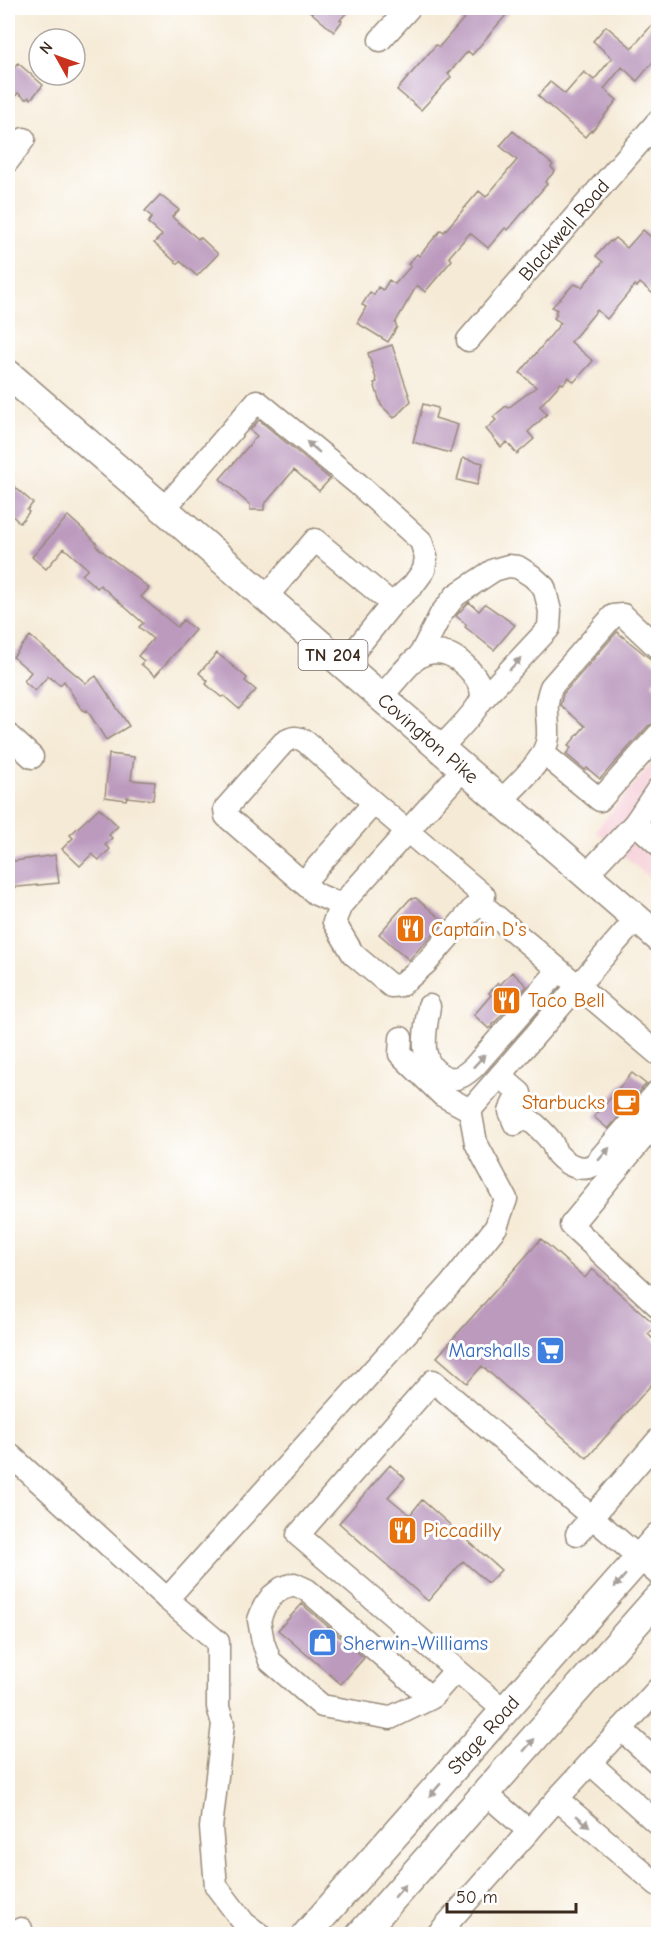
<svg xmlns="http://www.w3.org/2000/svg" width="666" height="1942" font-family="'Comic Neue',sans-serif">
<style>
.built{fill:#f6cfd8}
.building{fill:#bb9abe}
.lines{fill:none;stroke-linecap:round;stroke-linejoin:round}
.minor-casing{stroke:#988a7a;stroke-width:25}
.major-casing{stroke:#988a7a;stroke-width:31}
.minor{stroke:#fff;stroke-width:22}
.major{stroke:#fff;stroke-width:28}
.oneway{fill:#a79f9a}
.labels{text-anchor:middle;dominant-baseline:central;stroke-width:6;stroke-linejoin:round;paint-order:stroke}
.shield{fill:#fff;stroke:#766a62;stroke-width:1.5}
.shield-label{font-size:18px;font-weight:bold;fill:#3b2a1e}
.street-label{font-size:20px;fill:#3b2a1e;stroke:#fff}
.food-label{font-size:20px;fill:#c56008;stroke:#fff;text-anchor:start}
.shop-label{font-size:20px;fill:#366cbe;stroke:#fff;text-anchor:end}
</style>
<rect width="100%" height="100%" fill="#fff"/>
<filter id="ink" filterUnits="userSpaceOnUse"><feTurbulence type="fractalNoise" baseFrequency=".0167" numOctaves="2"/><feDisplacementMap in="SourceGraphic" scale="12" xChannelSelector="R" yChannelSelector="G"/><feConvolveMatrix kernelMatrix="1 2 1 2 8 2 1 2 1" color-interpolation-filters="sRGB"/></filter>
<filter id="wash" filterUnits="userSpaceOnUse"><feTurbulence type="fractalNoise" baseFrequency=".008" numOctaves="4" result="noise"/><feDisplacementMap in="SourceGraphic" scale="24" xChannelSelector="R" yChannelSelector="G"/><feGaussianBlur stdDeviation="1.35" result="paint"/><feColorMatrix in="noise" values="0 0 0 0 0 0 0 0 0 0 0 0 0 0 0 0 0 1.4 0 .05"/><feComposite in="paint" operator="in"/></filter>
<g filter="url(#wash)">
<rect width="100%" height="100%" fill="#f5ead5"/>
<!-- built -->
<path class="built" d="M 658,756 L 658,885 L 595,831 Z"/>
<g id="blocks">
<!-- building -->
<path class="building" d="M 306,8 L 351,8 L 340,20 L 342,21 L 334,32 Z
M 454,8 L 512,8 L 472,55 L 468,51 L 448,74 L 451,77 L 421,110 L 397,90 L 436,45 L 439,47 L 465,17 Z
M 658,18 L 658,56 L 637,81 L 622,67 L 604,89 L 617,100 L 592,131 L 591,130 L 585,137 L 538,96 L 550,82 L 565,94 L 584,72 L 594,80 L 612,58 L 593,41 L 606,26 L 632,48 Z
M 18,63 L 43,85 L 31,99 L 29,97 L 26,99 L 18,93 L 8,105 L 8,75 Z
M 513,131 L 553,165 L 551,167 L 555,171 L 545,182 L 547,184 L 508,230 L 505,228 L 488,248 L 470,233 L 449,257 L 452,260 L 425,292 L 417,285 L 395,323 L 397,327 L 388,342 L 357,323 L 366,307 L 362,305 L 370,292 L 374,295 L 378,287 L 383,290 L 389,280 L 395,284 L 411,266 L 408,264 L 417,254 L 419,256 L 441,230 L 444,232 L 479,191 L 486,197 L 517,160 L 500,146 Z
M 160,195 L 179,210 L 172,217 L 198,239 L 200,237 L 218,254 L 197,276 L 180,261 L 178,264 L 154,243 L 162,235 L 148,223 L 152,217 L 145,211 Z
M 643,230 L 658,243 L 658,258 L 653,265 L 658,270 L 658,286 L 652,293 L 640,283 L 637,287 L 635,285 L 607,319 L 597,310 L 571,342 L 593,361 L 574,382 L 569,377 L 563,384 L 561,383 L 540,406 L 547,414 L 528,432 L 534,439 L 517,454 L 507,442 L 501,447 L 486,429 L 496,420 L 493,417 L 506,406 L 508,408 L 536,387 L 520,373 L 561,323 L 554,318 L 557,314 L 555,312 L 557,310 L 552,307 L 574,284 L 582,287 L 603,262 L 596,256 L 610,241 L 611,242 L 615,238 L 627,248 Z
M 392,345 L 411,401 L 394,418 L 381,405 L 374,383 L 377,382 L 368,353 Z
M 423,404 L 438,408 L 435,418 L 458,425 L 450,453 L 413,442 Z
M 259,420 L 330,479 L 319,491 L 294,470 L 264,505 L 264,510 L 250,510 L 250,505 L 220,479 L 257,436 L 250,430 Z
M 463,458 L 483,463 L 477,485 L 457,480 Z
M 8,481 L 33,503 L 27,510 L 29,512 L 20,523 L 8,512 Z
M 68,516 L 88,534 L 97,544 L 96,546 L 149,588 L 141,597 L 177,627 L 183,620 L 195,630 L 155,676 L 141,664 L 144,661 L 138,656 L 153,639 L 139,627 L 143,623 L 100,585 L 97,588 L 82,575 L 88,569 L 64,548 L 46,569 L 32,557 Z
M 469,602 L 479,611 L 485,604 L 515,625 L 494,650 L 465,627 L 467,625 L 456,616 Z
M 617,632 L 658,665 L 658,675 L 652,683 L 658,689 L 658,722 L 648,726 L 600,779 L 587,768 L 585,770 L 566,754 L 571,748 L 568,746 L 585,726 L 560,705 L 561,703 L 563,694 Z
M 30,636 L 86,683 L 96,676 L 129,726 L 106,740 L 87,710 L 85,711 L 80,707 L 64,681 L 60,685 L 48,676 L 35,691 L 24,681 L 31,672 L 13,657 Z
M 217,653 L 247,678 L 245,681 L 256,690 L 239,709 L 224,696 L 221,697 L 206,684 L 208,681 L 199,673 Z
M 109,754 L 134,757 L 131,780 L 155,782 L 153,800 L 127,797 L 126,800 L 105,797 Z
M 99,808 L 118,826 L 109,835 L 112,838 L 105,845 L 110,849 L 99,860 L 92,854 L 80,866 L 62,849 L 73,838 L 70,835 Z
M 55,855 L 59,883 L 8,888 L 8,862 Z
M 416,898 L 440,918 L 441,925 L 409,960 L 379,934 L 410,899 Z
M 512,972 L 527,986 L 489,1029 L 474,1015 L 491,995 L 489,993 L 498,983 L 500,985 Z
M 632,1073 L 646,1084 L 608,1129 L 594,1117 Z
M 541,1239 L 585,1278 L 592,1269 L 657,1326 L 648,1334 L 658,1344 L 658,1377 L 587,1458 L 482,1366 L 467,1383 L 437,1357 Z
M 390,1465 L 405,1478 L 388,1497 L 410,1515 L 422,1500 L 501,1570 L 488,1583 L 463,1561 L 428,1601 L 339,1523 Z
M 302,1604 L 364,1658 L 341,1684 L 278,1630 Z"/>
</g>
</g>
<g filter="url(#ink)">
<use href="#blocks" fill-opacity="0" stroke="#988a7a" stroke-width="1.5"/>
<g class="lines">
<defs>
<g id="minor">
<path d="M 380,40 L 409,8"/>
<path d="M 8,161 L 24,139"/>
<path id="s1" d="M 468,340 L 658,121"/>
<path d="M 164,509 L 257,401 L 358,484 L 421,541 L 426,557 L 424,570 L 413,585 L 392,604"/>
<path d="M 266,597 L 315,540 L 392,604 L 344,664"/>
<path d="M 419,657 L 441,614 L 456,595 L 494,570 L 508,566 L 518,567 L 532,576 L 544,587 L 550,611 L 549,628 L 481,701"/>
<path d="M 381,697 C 391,687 409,662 420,656 C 427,652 439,651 447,654 C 462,658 489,686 480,702 C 473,716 452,735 441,748"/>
<path d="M 8,735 L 32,757"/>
<path d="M 544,754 L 600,800 L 658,735"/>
<path d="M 501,801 C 517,784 546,760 548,737 C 549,716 543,709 551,687 L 613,616 L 623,615 L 658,648"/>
<path d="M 635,823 L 658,789"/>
<path d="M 587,874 L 635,823 L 658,844"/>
<path d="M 303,883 L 374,803 L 306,742 C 297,736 292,737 283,743 L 225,809 L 226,816 L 316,894 L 341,905 L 464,768"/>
<path d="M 479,902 L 658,1054"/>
<path d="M 341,905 L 334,922 L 353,954 L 391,986 L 401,985 L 426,963 L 484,896 L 374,803"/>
<path d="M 429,1006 C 426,1029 415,1066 446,1077 C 458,1081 465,1075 474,1067 L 558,971"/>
<path d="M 401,1038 L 400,1054 L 442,1095 L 470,1110"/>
<path d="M 500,1076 L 520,1093 C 511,1105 508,1110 515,1124"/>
<path d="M 510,1112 C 526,1113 540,1128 551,1141 C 554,1145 554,1150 557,1154 C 567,1165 580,1172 594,1165 L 658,1091"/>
<path d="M 658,1120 L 571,1225 L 658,1306"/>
<path d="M 8,1453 L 167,1599 L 218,1642 L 218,1707 L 223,1724 L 211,1828 L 216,1886 L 244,1923 L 259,1934"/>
<path d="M 577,1534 L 592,1517 L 658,1574"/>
<path d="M 167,1599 L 450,1285 L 496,1227 L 506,1199 L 476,1143 L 470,1110 L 637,918"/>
<path d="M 658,1689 L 557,1799 L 658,1885"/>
<path d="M 431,1698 L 307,1590 L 294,1584 L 282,1588 L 272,1596 L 264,1607 L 259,1620 L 263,1642 L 270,1661 L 322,1706 L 390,1718 L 431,1698 L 455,1671"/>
<path d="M 505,1711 L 298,1535 L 433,1381 L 592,1517 L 658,1440"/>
<path d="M 621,1729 L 658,1763"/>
<path d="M 590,1763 L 658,1824"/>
<path d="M 529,1831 L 557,1799"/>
<path d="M 21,1929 L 22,1934"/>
<path d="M 438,1934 L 529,1831 L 485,1793"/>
</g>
<g id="major">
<path id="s2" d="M 8,374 L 658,937"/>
<path id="s3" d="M 307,1934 L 658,1537"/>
<path d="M 361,1934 L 658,1598"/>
</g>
</defs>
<!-- minor casing -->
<use href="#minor" class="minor-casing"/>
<!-- major casing -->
<use href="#major" class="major-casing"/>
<!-- minor -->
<use href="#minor" class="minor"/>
<!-- major -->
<use href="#major" class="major"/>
</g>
<!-- one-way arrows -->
<defs><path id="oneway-solid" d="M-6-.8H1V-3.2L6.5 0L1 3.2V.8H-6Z" transform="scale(1.5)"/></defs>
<g class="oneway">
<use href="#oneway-solid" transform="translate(313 447) rotate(-140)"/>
<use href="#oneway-solid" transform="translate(515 664) rotate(-47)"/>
<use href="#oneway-solid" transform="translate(479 1061) rotate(-47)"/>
<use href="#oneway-solid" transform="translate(604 1154) rotate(-49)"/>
<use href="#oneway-solid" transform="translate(620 1581) rotate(131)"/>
<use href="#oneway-solid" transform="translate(529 1745) rotate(-49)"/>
<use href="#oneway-solid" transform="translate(435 1790) rotate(131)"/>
<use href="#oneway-solid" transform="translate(583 1821) rotate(40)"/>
<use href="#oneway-solid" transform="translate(400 1891) rotate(-49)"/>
</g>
</g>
<!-- icons -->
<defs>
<symbol id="restaurant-square" viewBox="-11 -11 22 22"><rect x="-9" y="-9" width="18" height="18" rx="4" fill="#e8710a" stroke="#fff"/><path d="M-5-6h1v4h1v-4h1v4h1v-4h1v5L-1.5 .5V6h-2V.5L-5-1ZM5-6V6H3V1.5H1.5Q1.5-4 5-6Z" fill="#fff"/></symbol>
<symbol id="cafe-square" viewBox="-11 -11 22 22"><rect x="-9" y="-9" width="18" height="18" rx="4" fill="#e8710a" stroke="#fff"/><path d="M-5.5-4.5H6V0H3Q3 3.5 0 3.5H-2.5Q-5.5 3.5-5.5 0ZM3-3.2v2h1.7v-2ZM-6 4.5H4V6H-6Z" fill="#fff"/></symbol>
<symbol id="supermarket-square" viewBox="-11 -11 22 22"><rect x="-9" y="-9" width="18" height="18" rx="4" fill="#3f7fe0" stroke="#fff"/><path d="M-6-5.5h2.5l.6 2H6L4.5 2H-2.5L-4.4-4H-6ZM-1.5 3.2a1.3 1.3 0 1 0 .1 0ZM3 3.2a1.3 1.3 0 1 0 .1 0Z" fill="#fff"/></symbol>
<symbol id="shop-square" viewBox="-11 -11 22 22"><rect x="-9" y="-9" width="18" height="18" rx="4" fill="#3f7fe0" stroke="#fff"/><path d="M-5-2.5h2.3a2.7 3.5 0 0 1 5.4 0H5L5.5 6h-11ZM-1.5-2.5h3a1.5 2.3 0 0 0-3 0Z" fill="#fff"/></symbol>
</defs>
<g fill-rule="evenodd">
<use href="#restaurant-square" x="394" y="912" width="33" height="33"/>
<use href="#restaurant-square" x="490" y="984" width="33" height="33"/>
<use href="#cafe-square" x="610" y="1086" width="33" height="33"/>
<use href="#supermarket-square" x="534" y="1334" width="33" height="33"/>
<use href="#restaurant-square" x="386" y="1514" width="33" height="33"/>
<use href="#shop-square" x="306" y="1626" width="33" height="33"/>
</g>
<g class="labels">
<!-- shield labels -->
<rect class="shield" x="298.5" y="640" width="69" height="30" rx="4.5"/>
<g class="shield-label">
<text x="333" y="655">TN 204</text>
</g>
<!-- street labels -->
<g class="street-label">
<text stroke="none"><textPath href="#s1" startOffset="146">Blackwell Road</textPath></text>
<text stroke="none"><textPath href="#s2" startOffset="556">Covington Pike</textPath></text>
<text stroke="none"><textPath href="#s3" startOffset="266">Stage Road</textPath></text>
</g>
<!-- food labels -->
<g class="food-label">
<text x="431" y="929">Captain D's</text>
<text x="528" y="1000">Taco Bell</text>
<text x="605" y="1102" text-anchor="end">Starbucks</text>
<text x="423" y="1530">Piccadilly</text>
</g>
<!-- shop labels -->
<g class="shop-label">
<text x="530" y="1350">Marshalls</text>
<text x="343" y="1643" text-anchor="start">Sherwin-Williams</text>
</g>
</g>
<!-- margin -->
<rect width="666" height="1942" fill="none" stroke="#fff" stroke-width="30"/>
<!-- north arrow -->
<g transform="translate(57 57) rotate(310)"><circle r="28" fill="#ffffff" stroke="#b1aaa5" stroke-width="1.5"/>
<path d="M0-4.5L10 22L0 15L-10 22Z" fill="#c8321e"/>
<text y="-9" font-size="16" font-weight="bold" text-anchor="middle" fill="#3b2a1e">N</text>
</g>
<!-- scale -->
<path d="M447 1903v9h129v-9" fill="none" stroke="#3b2a1e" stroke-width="3"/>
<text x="456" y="1903" font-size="18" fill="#3b2a1e" stroke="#ffffff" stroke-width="4.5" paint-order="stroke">50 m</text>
</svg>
